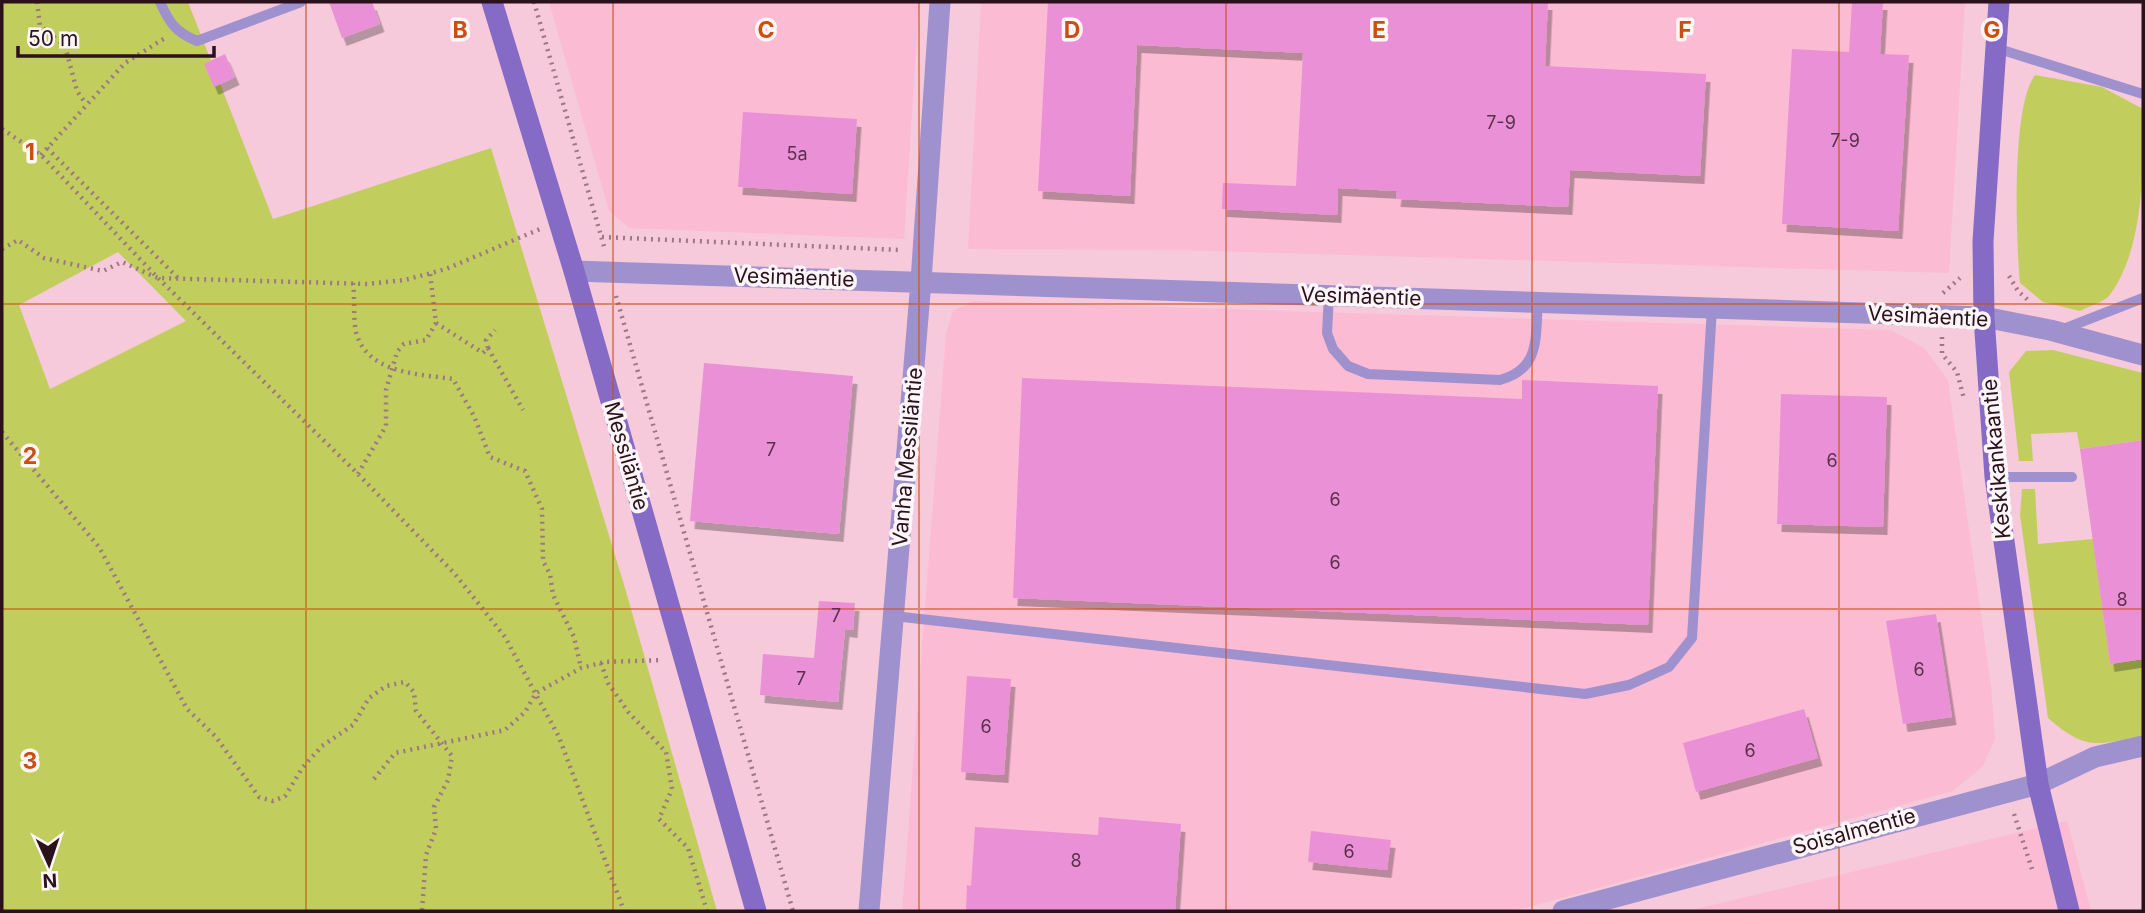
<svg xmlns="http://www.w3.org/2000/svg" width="2145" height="913" font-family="Inter,sans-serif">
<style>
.built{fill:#fbbbd3}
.green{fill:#c1ce5d;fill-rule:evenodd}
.building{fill:#ea90d7;filter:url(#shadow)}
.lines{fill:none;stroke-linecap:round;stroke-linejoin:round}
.path{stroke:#9c7885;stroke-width:4.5;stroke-dasharray:2 5;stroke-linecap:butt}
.lane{stroke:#9f91ce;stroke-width:10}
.street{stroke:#9f91ce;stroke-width:21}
.secondary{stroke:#856bc6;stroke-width:21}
.grid{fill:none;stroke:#cc4e0e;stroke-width:2;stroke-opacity:0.55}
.labels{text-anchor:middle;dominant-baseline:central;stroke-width:7;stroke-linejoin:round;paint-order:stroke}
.number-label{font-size:18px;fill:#5a314a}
.street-label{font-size:21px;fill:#2a111b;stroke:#fef6f9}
.grid-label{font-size:23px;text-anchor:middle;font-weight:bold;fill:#cc4e0e;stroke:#fef6f9;stroke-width:7;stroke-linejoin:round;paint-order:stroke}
</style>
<defs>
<filter id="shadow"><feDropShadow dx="4.5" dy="8" stdDeviation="0" flood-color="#0004"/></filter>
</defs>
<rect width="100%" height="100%" fill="#f6cada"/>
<!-- built -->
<path class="built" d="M 549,2 L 919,2 L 904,239 L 629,228 L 609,211 Z
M 981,2 L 1965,2 L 1949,273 L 1180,250 L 968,249 Z
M 973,301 L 1891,330 L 1924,348 L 1948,380 L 1991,686 L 1995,739 L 1983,766 L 1953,791 L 1514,911 L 902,911 L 946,333 L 953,311 Z
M 2067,821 L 2091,911 L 1687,911 Z"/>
<!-- green -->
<path class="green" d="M 2,2 L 188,2 L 273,219 L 491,148 L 625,588 L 717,911 L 2,911 ZM 118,252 L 186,321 L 50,389 L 19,305 Z
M 2035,75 L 2102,87 L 2143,109 C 2143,170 2145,248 2109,296 C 2102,303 2089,306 2080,311 L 2043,302 L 2020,283 C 2016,242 2011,106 2035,75 Z
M 2053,350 L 2143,373 L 2143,440 L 2080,449 L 2077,432 L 2031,434 L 2033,461 L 2019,461 L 2009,372 L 2026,351 Z
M 2022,489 L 2035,489 L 2038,544 L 2093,539 L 2110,664 L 2143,659 L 2143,736 C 2096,745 2086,751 2048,718 L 2020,515 Z"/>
<!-- building -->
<path class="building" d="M 329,2 L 372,2 L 380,24 L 342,38 Z
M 1048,2 L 1548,2 L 1545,66 L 1706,74 L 1700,176 L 1570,170 L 1568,207 L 1396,199 L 1397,191 L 1338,188 L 1337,215 L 1222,209 L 1223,183 L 1296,186 L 1303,53 L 1137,45 L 1130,196 L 1038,191 Z
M 1852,2 L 1883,2 L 1880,54 L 1909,55 L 1898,231 L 1782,224 L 1792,49 L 1849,52 Z
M 225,54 L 235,77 L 214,87 L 204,64 Z
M 743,112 L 857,119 L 852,194 L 738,187 Z
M 704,363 L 853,376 L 839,534 L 690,521 Z
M 1022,378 L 1522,399 L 1522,380 L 1658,386 L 1648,625 L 1013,598 Z
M 1781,394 L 1887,397 L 1883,527 L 1777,524 Z
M 2143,440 L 2143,659 L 2110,664 L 2080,449 Z
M 819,601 L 855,603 L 853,630 L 845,629 L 838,702 L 760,695 L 763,654 L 814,658 Z
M 1936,614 L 1952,717 L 1903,724 L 1886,621 Z
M 967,676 L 1011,679 L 1004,775 L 961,772 Z
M 1804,709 L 1818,758 L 1696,792 L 1683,743 Z
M 1099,817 L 1181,824 L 1175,911 L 966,911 L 967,885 L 971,886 L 975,827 L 1098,835 Z
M 1311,831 L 1391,840 L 1387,870 L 1308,862 Z"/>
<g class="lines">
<!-- path -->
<path class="path" d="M 37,2 L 40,26 L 65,46 L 77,91 L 86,104
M 534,2 L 605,250
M 2,129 L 41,155 L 158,278 L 358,474 L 455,574 L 505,637 L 559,737 L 624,911
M 47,148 L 178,278
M 41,155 L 125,63 L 165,38
M 602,237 L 900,250
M 2,249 L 18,240 L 44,258 L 103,271 L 122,262 L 158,278 L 368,284 L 405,280 L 446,269 L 540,229
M 2009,276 L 2018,291 L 2029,301
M 353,283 C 355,298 353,317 356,332 C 367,374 419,374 453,379 L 474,416 L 490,457 L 525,471 L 542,509 L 543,561 L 550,574 L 553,595 L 574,637 L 581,668
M 1943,293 L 1960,278
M 616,296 L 793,911
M 436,323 L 483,353 L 488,348 L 523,410
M 1942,337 L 1942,354 L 1957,372 L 1964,399
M 488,348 L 486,340 L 495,330
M 2,432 L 99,547 L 187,709 L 216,737 L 259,797 L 273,801 L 285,796 L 303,767 L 322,746 L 353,725 L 369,698 L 386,686 L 405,682 L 414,692 L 416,711 L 452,756 L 448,780 L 434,807 L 436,829 L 426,855 L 422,911
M 358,474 L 386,426 L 386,390 L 397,352 L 404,344 L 426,340 L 436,323 L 430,273
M 601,663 L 608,683 L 629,713 L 666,752 L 672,789 L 659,819 L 688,848 L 707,911
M 374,779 L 395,753 L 505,730 L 525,712 L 536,693 L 581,668 L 605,662 L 662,660
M 2014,814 L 2032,869"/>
<!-- lane -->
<path class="lane" d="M 160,2 C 169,22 175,32 197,41 L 301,2
M 1996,48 L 2143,94
M 1329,295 L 1327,333 L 1333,349 L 1348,366 L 1368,374 L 1500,380 C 1541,369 1535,337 1538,302
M 2061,330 L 2143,298
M 1995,477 L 2072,477
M 894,616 L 1585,694 L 1629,685 L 1669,667 L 1692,638 L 1712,308"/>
<!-- street -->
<path class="street" d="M 574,271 L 1984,317 L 2050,330 L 2143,355
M 869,911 L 921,281 L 940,2
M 1563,911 L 2038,784 L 2095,757 L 2143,746"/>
<!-- secondary -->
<path class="secondary" d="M 492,2 L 574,271 L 756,911
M 1999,2 L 1983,241 L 1984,317 L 1995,477 L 2038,784 L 2069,911"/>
</g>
<!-- grid -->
<path class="grid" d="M 306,2 L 306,911M 613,2 L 613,911M 919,2 L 919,911M 1226,2 L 1226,911M 1532,2 L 1532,911M 1839,2 L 1839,911M 2,304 L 2143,304M 2,609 L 2143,609"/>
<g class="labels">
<!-- number labels -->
<g class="number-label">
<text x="1501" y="122">7-9</text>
<text x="1845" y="140">7-9</text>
<text x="797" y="153">5a</text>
<text x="771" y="449">7</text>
<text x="1832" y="460">6</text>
<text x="1335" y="499">6</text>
<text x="1335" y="562">6</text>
<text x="2122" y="599">8</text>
<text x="836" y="615">7</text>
<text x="1919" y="669">6</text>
<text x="801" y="678">7</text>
<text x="986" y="726">6</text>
<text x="1750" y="750">6</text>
<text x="1349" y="851">6</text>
<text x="1076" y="860">8</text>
</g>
<!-- street labels -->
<g class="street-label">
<text transform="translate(794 277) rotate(2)">Vesimäentie</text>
<text transform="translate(1361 296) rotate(2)">Vesimäentie</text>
<text transform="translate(1928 316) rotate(3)">Vesimäentie</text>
<text transform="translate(627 456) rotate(74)">Messiläntie</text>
<text transform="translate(907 457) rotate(-85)">Vanha Messiläntie</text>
<text transform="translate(1996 459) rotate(-95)">Keskikankaantie</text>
<text transform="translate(1854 831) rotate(-15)">Soisalmentie</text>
</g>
</g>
<g class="grid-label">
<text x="460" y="38">B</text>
<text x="766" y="38">C</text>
<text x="1072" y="38">D</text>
<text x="1379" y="38">E</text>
<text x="1685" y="38">F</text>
<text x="1992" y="38">G</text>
<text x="30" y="160">1</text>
<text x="30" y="464">2</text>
<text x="30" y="769">3</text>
</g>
<!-- border -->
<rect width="2145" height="913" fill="none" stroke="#2a111b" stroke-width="7"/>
<!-- north arrow -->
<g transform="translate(49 864) rotate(177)" stroke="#fef6f9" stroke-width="5" paint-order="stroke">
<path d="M0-5L12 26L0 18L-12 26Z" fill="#2a111b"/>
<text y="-10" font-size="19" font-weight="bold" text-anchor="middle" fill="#2a111b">N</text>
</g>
<!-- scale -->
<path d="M18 46v10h196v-10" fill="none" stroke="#2a111b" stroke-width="3.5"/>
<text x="28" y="46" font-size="21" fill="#2a111b" stroke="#fef6f9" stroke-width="5" paint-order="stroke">50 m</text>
</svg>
